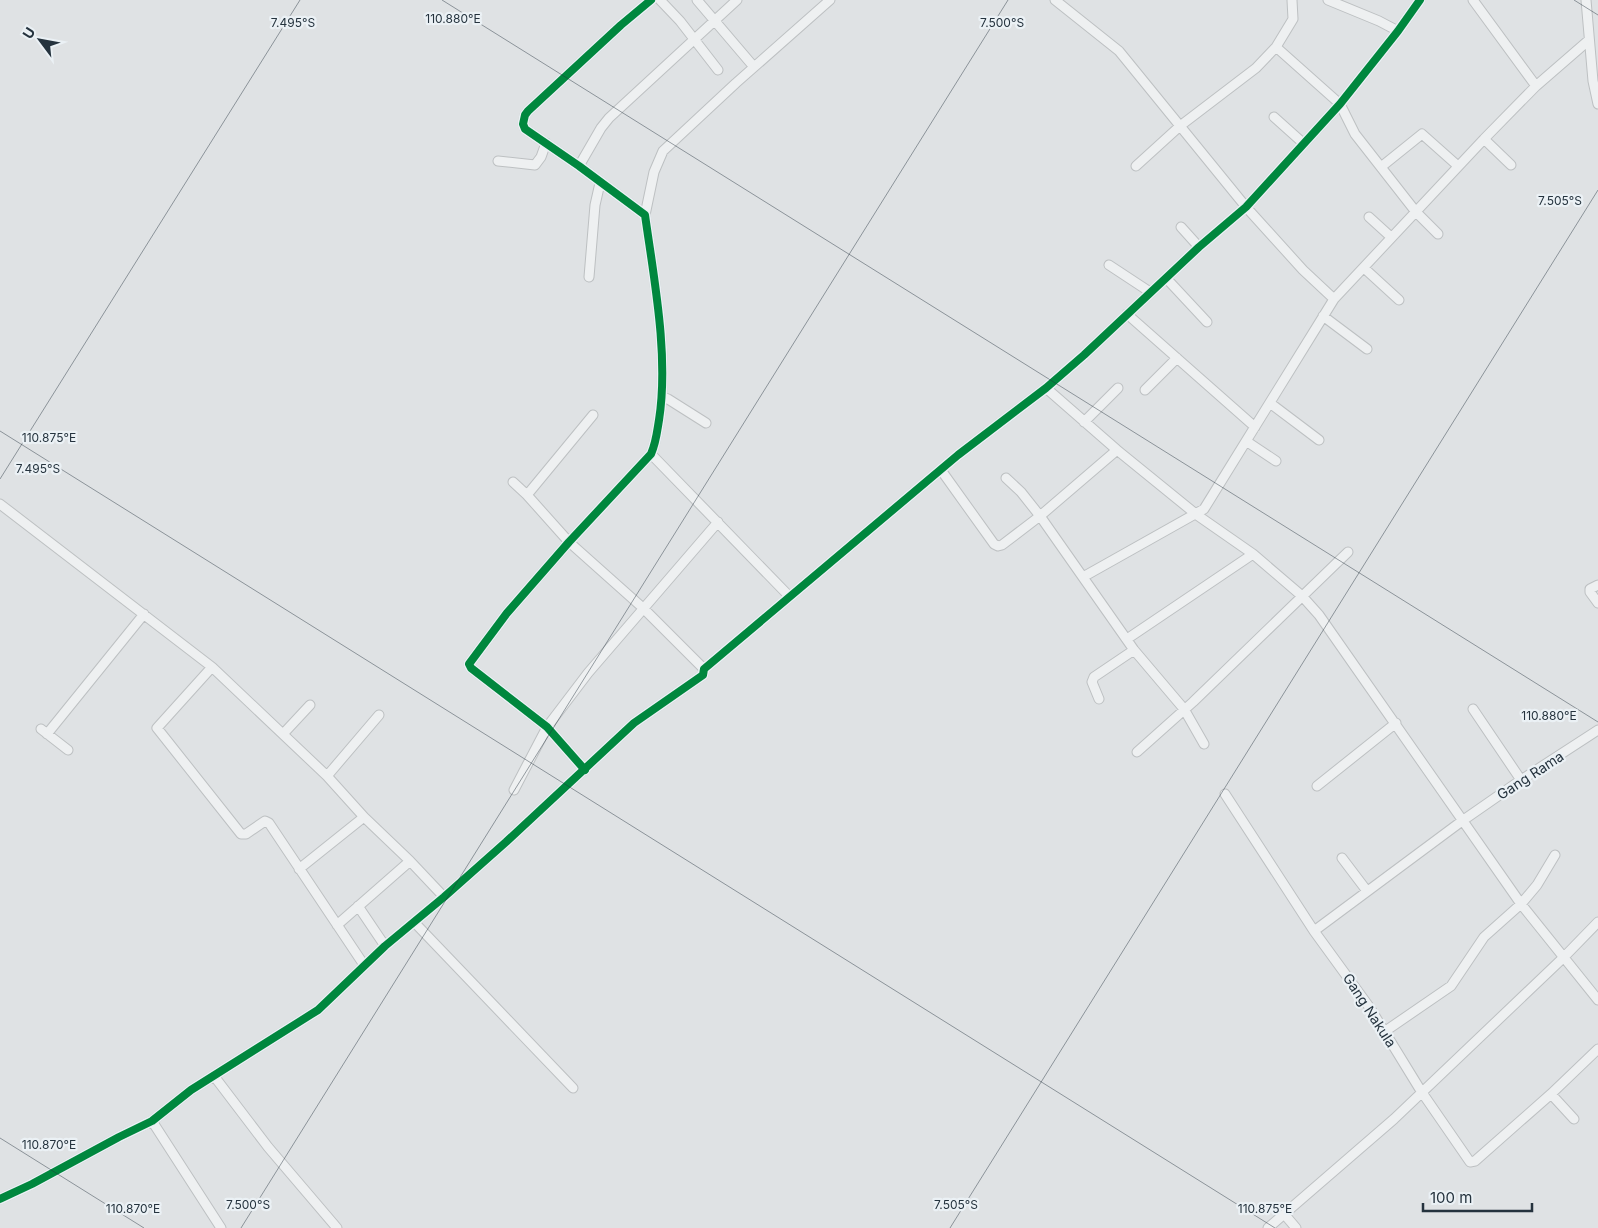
<svg xmlns="http://www.w3.org/2000/svg" width="1598" height="1228" font-family="Inter,sans-serif">
<style>
.lines{fill:none;stroke-linecap:round;stroke-linejoin:round}
.minor-casing{stroke:#bdc0c2;stroke-width:11}
.minor{stroke:#eef0f1;stroke-width:9}
.cycleway-casing{stroke:#ebf1f5;stroke-width:11}
.cycleway{stroke:#00873e;stroke-width:8}
.ticks{fill:none;stroke:#25333e;stroke-width:1;stroke-opacity:0.45}
.labels{text-anchor:middle;dominant-baseline:central;stroke-width:4.5;stroke-linejoin:round;paint-order:stroke}
.street-label{font-size:14px;fill:#25333e;stroke:#ebf1f5}
.ticks-label{font-size:12px;text-anchor:middle;fill:#25333e;stroke:#ebf1f5;stroke-width:4.5;stroke-linejoin:round;paint-order:stroke}
</style>
<rect width="100%" height="100%" fill="#dfe2e4"/>
<g class="lines">
<defs>
<path id="minor" d="M 660,0 L 680,21 L 718,70
M 697,0 L 754,67
M 1055,0 L 1119,51 L 1246,207 L 1303,270 L 1334,299
M 1328,0 L 1379,21 L 1398,31
M 1473,0 L 1536,86
M 1586,0 L 1593,81 L 1598,104
M 1276,47 L 1340,104 L 1355,134 L 1416,212 L 1438,234
M 1274,117 L 1303,143
M 1484,139 L 1511,165
M 498,161 L 535,165 L 541,157 L 546,143
M 579,166 L 601,128 L 609,118 L 737,0
M 1136,166 L 1180,126 L 1256,68 L 1276,47 L 1293,19 L 1292,0
M 1381,167 L 1422,134 L 1458,166
M 645,215 L 654,172 L 663,151 L 736,83 L 830,0
M 1369,217 L 1391,237
M 1181,227 L 1199,247
M 1109,265 L 1150,292
M 1364,268 L 1399,300
M 589,277 L 595,205 L 600,183
M 1166,278 L 1207,322
M 1127,314 L 1255,427
M 1323,316 L 1367,349
M 1046,388 L 1117,450 L 1197,515 L 1253,554 L 1302,596 L 1319,615 L 1521,904 L 1598,1000
M 1145,390 L 1177,358
M 663,397 L 668,399 L 706,423
M 1270,403 L 1319,440
M 1084,422 L 1118,388
M 1246,441 L 1276,461
M 1117,450 L 1040,516 L 1134,650 L 1184,709 L 1204,744
M 651,454 L 789,596
M 941,470 L 994,544 L 998,546 L 1002,545 L 1040,516 L 1021,492 L 1006,478
M 513,482 L 527,495 L 569,542 L 643,608 L 704,669
M 527,495 L 593,415
M 0,504 L 212,667 L 327,776 L 364,817 L 410,861 L 444,897
M 1083,577 L 1204,509 L 1334,299 L 1484,139 L 1536,86 L 1589,40
M 1598,585 L 1590,589 L 1590,592 L 1598,603
M 1127,639 L 1253,554
M 212,667 L 157,728 L 241,834 L 246,834 L 265,821 L 269,823 L 364,965
M 1099,699 L 1092,682 L 1094,677 L 1134,650
M 1473,709 L 1521,780
M 41,729 L 68,750
M 47,734 L 144,614
M 283,734 L 310,705
M 1137,752 L 1193,702 L 1348,552
M 585,770 L 547,727 L 471,668 L 469,664 L 507,613 L 569,542 L 651,454 C 656,443 657,432 659,420 C 669,356 654,279 645,215 L 579,166 L 525,129 L 523,124 L 525,115 L 528,111 L 621,25 L 651,0
M 327,776 L 379,715
M 1317,786 L 1396,723
M 514,790 L 547,727 L 588,673 L 718,522
M 1225,794 L 1314,931 L 1370,1008 L 1421,1091 L 1470,1162 L 1475,1161 L 1551,1094 L 1598,1049
M 1342,858 L 1367,891
M 299,869 L 364,817
M 358,906 L 385,946
M 414,922 L 573,1088
M 337,925 L 410,861
M 1314,931 L 1462,821 L 1521,780 L 1598,730
M 1384,1032 L 1451,986 L 1484,937 L 1521,904 L 1537,885 L 1555,855
M 214,1076 L 268,1147 L 337,1228
M 1551,1094 L 1574,1119
M 152,1121 L 221,1228
M 0,1199 L 32,1184 L 119,1137 L 152,1121 L 191,1090 L 318,1010 L 385,946 L 444,897 L 506,842 L 634,723 L 703,675 L 704,669 L 958,455 L 1046,388 L 1084,355 L 1199,247 L 1246,207 L 1340,104 L 1398,31 L 1420,0
M 1285,1215 L 1296,1228
M 1268,1228 L 1394,1119 L 1564,957 L 1598,922"/>
</defs>
<!-- minor casing -->
<use href="#minor" class="minor-casing"/>
<!-- minor -->
<use href="#minor" class="minor"/>
<defs>
<path id="cycleway" d="M 585,770 L 547,727 L 471,668 L 469,664 L 507,613 L 569,542 L 651,454 C 656,443 657,432 659,420 C 669,356 654,279 645,215 L 579,166 L 525,129 L 523,124 L 525,115 L 528,111 L 621,25 L 651,0
M 0,1199 L 32,1184 L 119,1137 L 152,1121 L 191,1090 L 318,1010 L 385,946 L 444,897 L 506,842 L 634,723 L 703,675 L 704,669 L 958,455 L 1046,388 L 1084,355 L 1199,247 L 1246,207 L 1340,104 L 1398,31 L 1420,0"/>
</defs>
<!-- cycleway casing -->
<use href="#cycleway" class="cycleway-casing"/>
<!-- cycleway -->
<use href="#cycleway" class="cycleway"/>
</g>
<!-- ticks -->
<path class="ticks" d="M 442,0 L 1598,722M 1574,0 L 1598,15M 0,431 L 1275,1228M 0,479 L 300,0M 0,1138 L 144,1228M 241,1228 L 1008,0M 950,1228 L 1598,190"/>
<g class="labels">
<!-- street labels -->
<g class="street-label">
<text transform="translate(1530 775) rotate(-33)">Gang Rama</text>
<text transform="translate(1370 1010) rotate(57)">Gang Nakula</text>
</g>
</g>
<g class="ticks-label">
<text x="453" y="23">110.880°E</text>
<text x="293" y="27">7.495°S</text>
<text x="1002" y="27">7.500°S</text>
<text x="1560" y="205">7.505°S</text>
<text x="49" y="442">110.875°E</text>
<text x="38" y="473">7.495°S</text>
<text x="1549" y="720">110.880°E</text>
<text x="49" y="1149">110.870°E</text>
<text x="248" y="1209">7.500°S</text>
<text x="956" y="1209">7.505°S</text>
<text x="133" y="1213">110.870°E</text>
<text x="1265" y="1213">110.875°E</text>
</g>
<!-- north arrow -->
<g transform="translate(40 40) rotate(302)" stroke="#ebf1f5" stroke-width="4" paint-order="stroke">
<path d="M0-4L9 19L0 12L-9 19Z" fill="#25333e"/>
<text y="-8" font-size="14" font-weight="bold" text-anchor="middle" fill="#25333e">U</text>
</g>
<!-- scale -->
<path d="M1423 1203v8h109v-8" fill="none" stroke="#25333e" stroke-width="2.5"/>
<text x="1430" y="1203" font-size="15" fill="#25333e" stroke="#ebf1f5" stroke-width="4" paint-order="stroke">100 m</text>
</svg>
